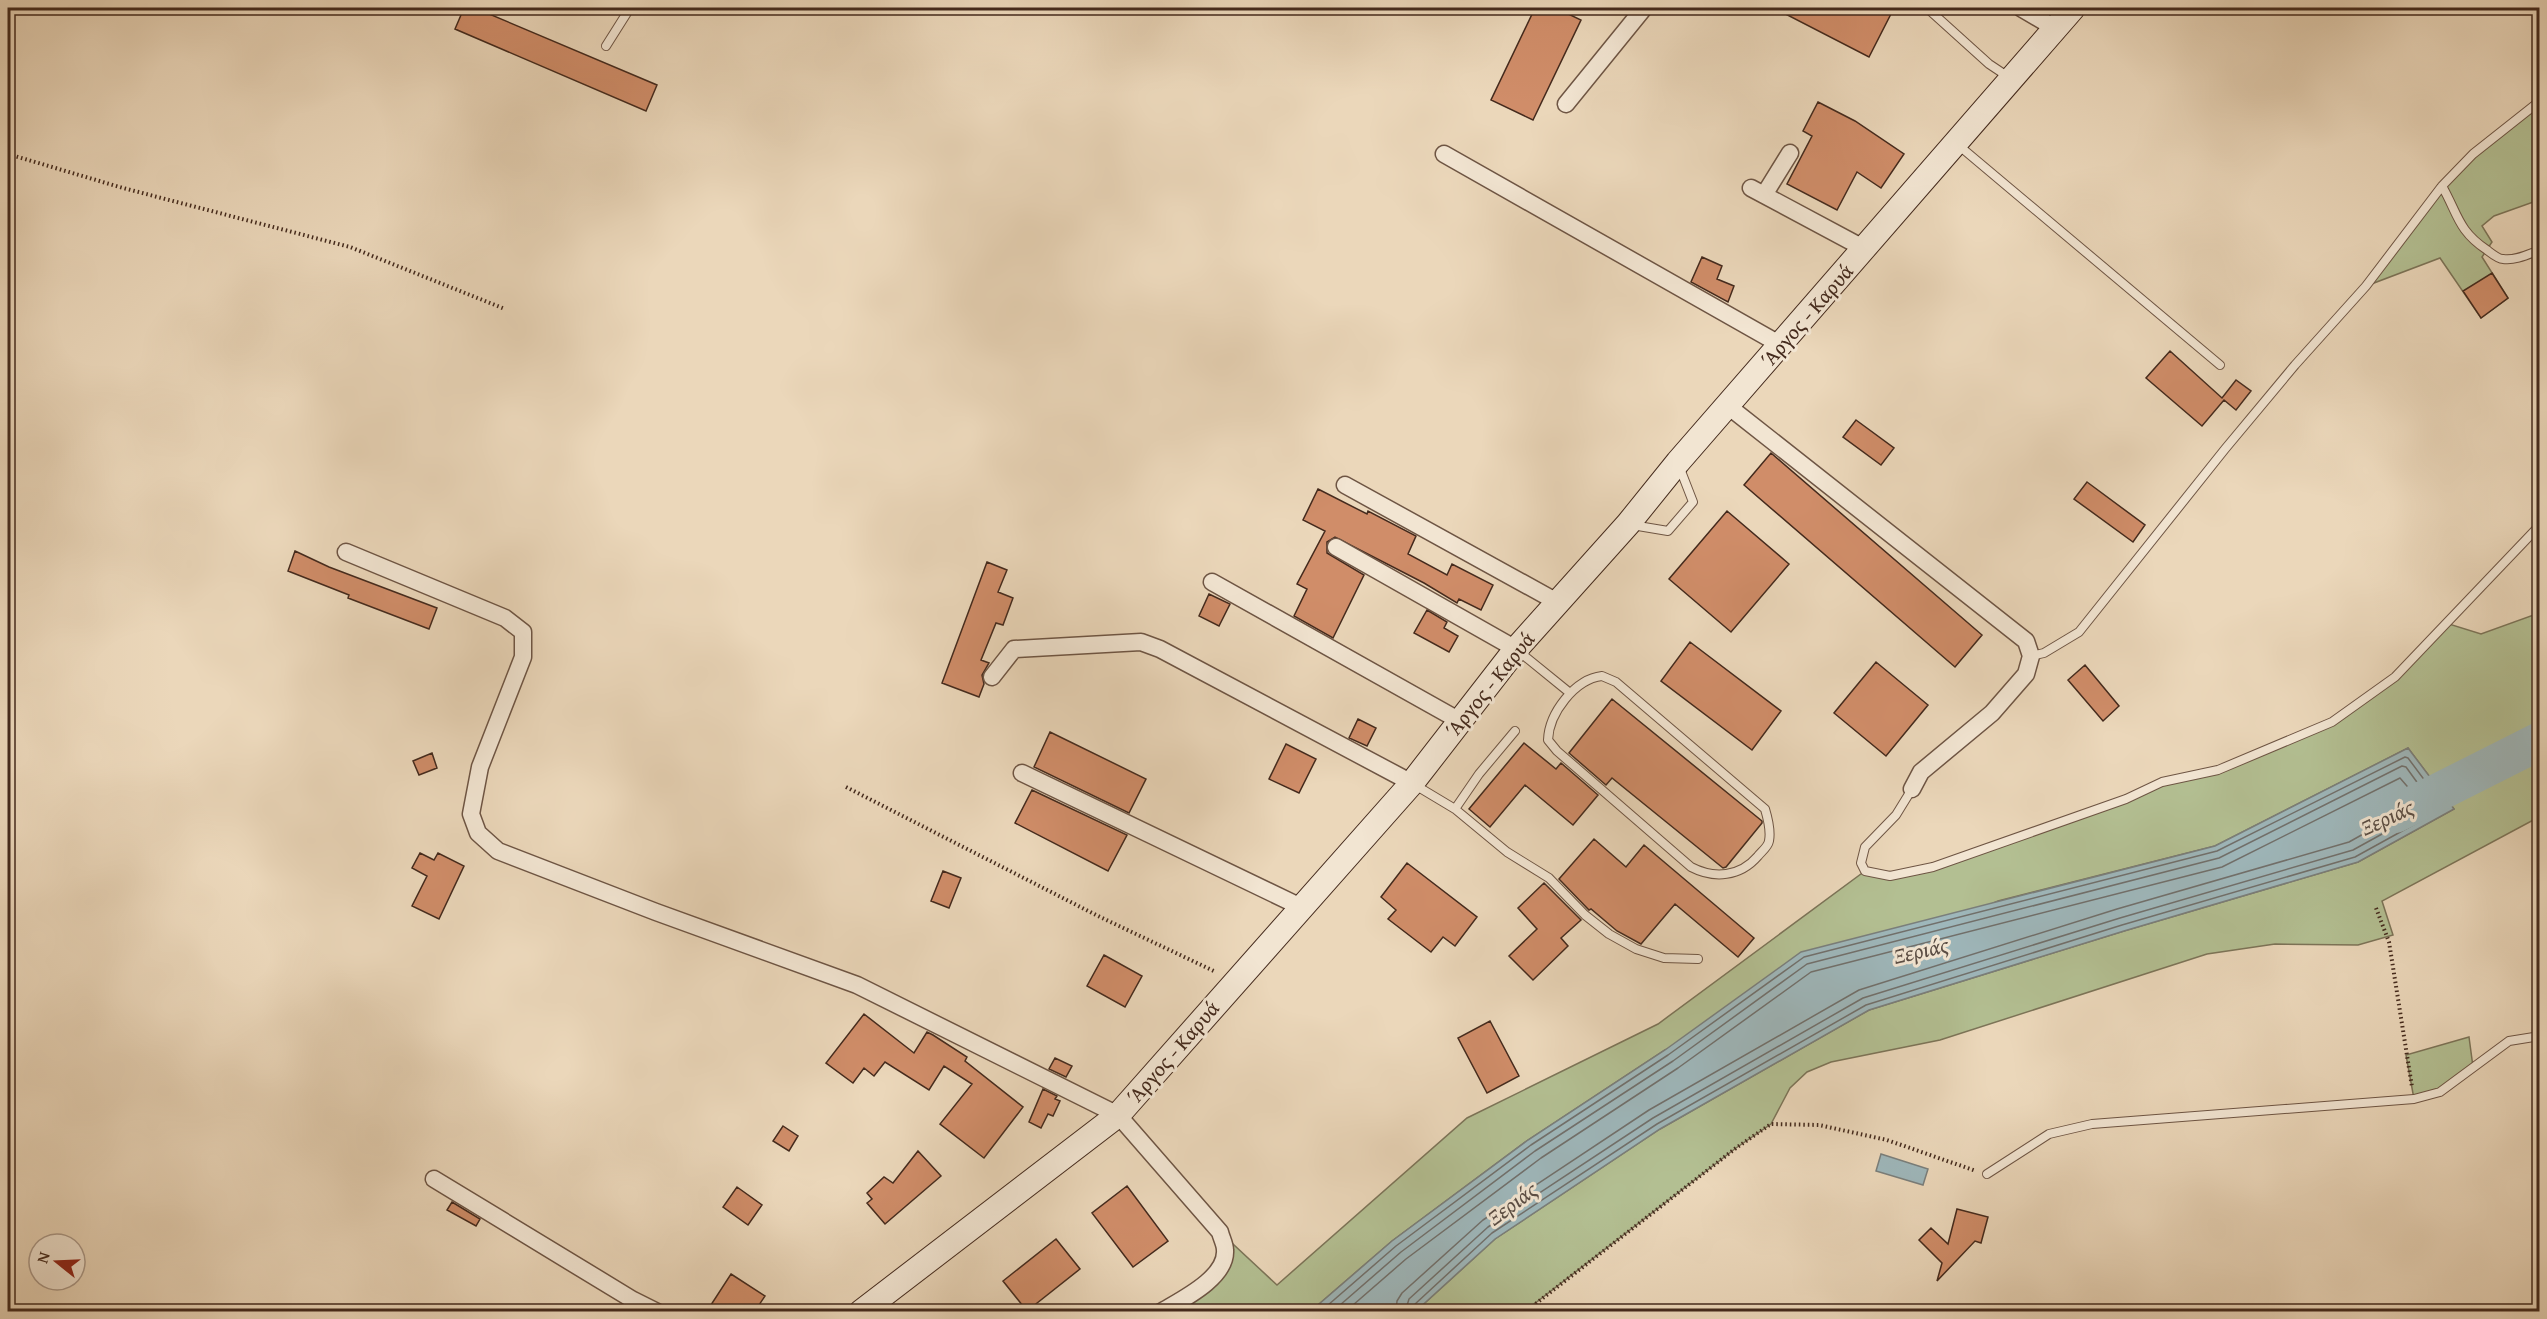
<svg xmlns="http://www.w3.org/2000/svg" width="2547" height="1319" font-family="'Gentium Book Plus',serif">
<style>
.green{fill:#b3bf92;stroke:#7c7458;stroke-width:1.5}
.water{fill:#9eb7bb;stroke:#7a7f7c;stroke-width:1.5}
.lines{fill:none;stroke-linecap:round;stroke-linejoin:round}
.shore{stroke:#71706c;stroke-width:1.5}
.river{stroke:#9eb7bb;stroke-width:38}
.building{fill:#d08d69;stroke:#442a1d;stroke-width:1.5}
.service-casing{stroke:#6e5544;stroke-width:10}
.minor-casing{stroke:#6e5544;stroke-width:19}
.secondary-casing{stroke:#442a1d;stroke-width:26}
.path{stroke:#442a1d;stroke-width:4;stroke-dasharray:1.5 3;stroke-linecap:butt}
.service{stroke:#f2e5d2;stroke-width:8}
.minor{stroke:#f2e5d2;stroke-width:16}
.secondary{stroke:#f2e5d2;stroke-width:24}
.labels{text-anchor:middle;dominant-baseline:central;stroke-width:6;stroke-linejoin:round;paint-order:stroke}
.street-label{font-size:21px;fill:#442a1d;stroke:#f2e5d2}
.water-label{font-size:22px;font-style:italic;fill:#5a4d44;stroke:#f2e5d2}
</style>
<rect width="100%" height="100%" fill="#ebd7ba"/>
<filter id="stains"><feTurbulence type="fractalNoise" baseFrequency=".00333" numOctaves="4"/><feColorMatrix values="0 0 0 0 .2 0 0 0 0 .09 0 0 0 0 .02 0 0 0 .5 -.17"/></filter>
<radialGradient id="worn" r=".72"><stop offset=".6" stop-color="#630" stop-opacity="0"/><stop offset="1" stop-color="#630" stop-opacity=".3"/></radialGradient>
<!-- green -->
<path class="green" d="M 2539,101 L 2539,200 L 2494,216 L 2482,226 L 2492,242 L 2482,257 L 2508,298 L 2481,318 L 2440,258 L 2366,286 L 2442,186 Z
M 2539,613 L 2539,817 L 2382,901 L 2393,935 L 2358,945 L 2275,944 L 2207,954 L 1940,1040 L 1831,1062 L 1807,1072 L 1790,1088 L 1771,1124 L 1736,1148 L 1525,1311 L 1416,1311 L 1495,1239 L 1660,1129 L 1869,1010 L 2124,931 L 2358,862 L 2454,809 L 2408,748 L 2215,846 L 1998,901 L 1665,1050 L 1528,1140 L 1392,1241 L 1311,1311 L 1161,1312 L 1219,1269 L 1220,1232 L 1277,1285 L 1467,1118 L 1658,1024 L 1865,871 L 1890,876 L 1933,867 L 2162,782 L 2218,770 L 2332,722 L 2378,691 L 2446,623 L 2481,634 Z
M 2469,1037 L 2473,1067 L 2440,1092 L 2414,1099 L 2406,1055 Z"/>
<!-- water -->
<path class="water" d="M 2408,748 L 2454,809 L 2358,862 L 2124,931 L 1869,1010 L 1660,1129 L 1495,1239 L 1416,1311 L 1311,1311 L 1392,1241 L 1528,1140 L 1665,1050 L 1801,952 L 2215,846 Z
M 1881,1154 L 1928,1169 L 1923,1185 L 1876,1171 Z"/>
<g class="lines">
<!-- shore -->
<path class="shore" d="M 1320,1312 L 1396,1246 L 1531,1145 L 1668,1055 L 1804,957 L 2217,851 L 2405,757 L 2408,758 L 2443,805 L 2442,809 L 2355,857 L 2122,925 L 1866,1005 L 1657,1124 L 1492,1233 L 1414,1305 L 1412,1312
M 1332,1312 L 1401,1252 L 1535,1151 L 1673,1061 L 1807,964 L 2219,858 L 2402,766 L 2406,767 L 2432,803 L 2431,807 L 2353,850 L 2120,918 L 1863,998 L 1653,1118 L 1488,1227 L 1409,1299 L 1405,1312
M 1345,1312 L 1406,1259 L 1541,1158 L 1678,1068 L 1811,972 L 2222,867 L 2400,778 L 2419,800 L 2417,804 L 2349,842 L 2117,909 L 1859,990 L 1649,1110 L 1483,1220 L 1402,1293 L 1397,1301 L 1396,1312"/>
<!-- river -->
<path class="river" d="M 2395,814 L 2540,741"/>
</g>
<!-- building -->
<path class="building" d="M 464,8 L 475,8 L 657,85 L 646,111 L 455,29 Z
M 1535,8 L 1556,8 L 1581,20 L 1533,120 L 1491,100 Z
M 1774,8 L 1894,8 L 1869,57 Z
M 1818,102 L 1855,121 L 1904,154 L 1881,188 L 1857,172 L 1837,210 L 1787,184 L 1812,136 L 1803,131 Z
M 1702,257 L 1722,266 L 1717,279 L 1734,286 L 1728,302 L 1691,282 Z
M 2492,273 L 2508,298 L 2481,318 L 2463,291 Z
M 2170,351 L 2222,398 L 2236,380 L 2251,391 L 2236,410 L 2224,400 L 2202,426 L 2146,378 Z
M 1856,420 L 1894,448 L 1881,465 L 1843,437 Z
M 1771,453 L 1982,635 L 1955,667 L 1744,485 Z
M 2087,482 L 2145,525 L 2133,542 L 2074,499 Z
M 1318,489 L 1367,514 L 1368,511 L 1416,536 L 1408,554 L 1447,575 L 1452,564 L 1493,585 L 1481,610 L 1459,599 L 1457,603 L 1424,583 L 1335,537 L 1327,542 L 1327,553 L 1364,575 L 1333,638 L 1294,616 L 1307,589 L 1297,584 L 1325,531 L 1303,520 Z
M 1727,511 L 1789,564 L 1731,632 L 1669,579 Z
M 295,551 L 329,567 L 437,608 L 429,629 L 348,598 L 349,595 L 288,571 Z
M 987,562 L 1007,570 L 998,592 L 1013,598 L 1003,625 L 996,623 L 981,660 L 989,663 L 982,675 L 984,684 L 979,697 L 942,683 Z
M 1209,594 L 1230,604 L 1219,626 L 1199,616 Z
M 1427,610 L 1447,622 L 1444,628 L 1458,636 L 1449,652 L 1414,633 Z
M 1690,642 L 1781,711 L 1752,750 L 1661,681 Z
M 1876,662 L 1928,705 L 1886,756 L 1834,713 Z
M 2085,665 L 2119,706 L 2103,721 L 2068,680 Z
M 1612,699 L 1762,821 L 1762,823 L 1726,867 L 1723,868 L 1612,778 L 1606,785 L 1569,753 Z
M 1358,719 L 1376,728 L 1367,746 L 1349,738 Z
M 1050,732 L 1146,779 L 1129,813 L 1034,767 Z
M 1524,743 L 1556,769 L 1561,763 L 1598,795 L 1573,825 L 1525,785 L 1490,827 L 1469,809 Z
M 1286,744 L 1316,759 L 1299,793 L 1269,779 Z
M 432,753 L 437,768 L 419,775 L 413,761 Z
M 1032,790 L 1127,835 L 1108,871 L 1015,823 Z
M 1594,839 L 1626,867 L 1644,845 L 1754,938 L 1738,957 L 1675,904 L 1641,944 L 1617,931 L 1591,909 L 1589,910 L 1559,879 Z
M 420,853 L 434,860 L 438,853 L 464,866 L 439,919 L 412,906 L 427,876 L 412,868 Z
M 1407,863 L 1477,917 L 1455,946 L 1443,937 L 1431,952 L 1388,919 L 1396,910 L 1381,897 Z
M 943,871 L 961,878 L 949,908 L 931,901 Z
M 1544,883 L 1581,920 L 1561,938 L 1568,946 L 1533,980 L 1509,956 L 1537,929 L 1518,908 Z
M 1104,955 L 1142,976 L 1125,1007 L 1087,986 Z
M 864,1014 L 914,1053 L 927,1032 L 933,1035 L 967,1057 L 965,1061 L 1023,1107 L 984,1158 L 940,1124 L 972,1084 L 944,1066 L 929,1090 L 885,1062 L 874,1076 L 864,1068 L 853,1083 L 826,1063 Z
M 1490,1021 L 1519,1076 L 1487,1093 L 1458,1038 Z
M 1055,1058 L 1072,1066 L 1066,1077 L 1049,1069 Z
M 1043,1089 L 1057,1096 L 1055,1099 L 1060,1101 L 1053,1116 L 1048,1114 L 1041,1128 L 1029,1122 Z
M 783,1126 L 798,1136 L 789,1151 L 773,1141 Z
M 918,1151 L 941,1176 L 885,1224 L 867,1203 L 872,1199 L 867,1193 L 884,1177 L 893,1183 Z
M 1127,1186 L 1168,1241 L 1133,1267 L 1092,1213 Z
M 737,1187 L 762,1205 L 748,1225 L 723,1207 Z
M 452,1202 L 480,1219 L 476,1226 L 447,1210 Z
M 1957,1209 L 1988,1217 L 1981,1243 L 1975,1241 L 1937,1281 L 1942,1263 L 1919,1240 L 1931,1228 L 1948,1244 Z
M 1056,1239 L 1080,1269 L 1027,1311 L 1003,1281 Z
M 731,1274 L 765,1296 L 755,1311 L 707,1311 Z"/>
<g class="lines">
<defs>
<path id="service" d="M 1927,8 L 1989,64 L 2010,78
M 606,46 L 630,8
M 1957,144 L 2220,365
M 2442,186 C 2458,214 2458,231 2487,250 C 2491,253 2498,259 2503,259 C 2515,261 2529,254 2540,250
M 1632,525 L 1668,531 L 1693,502 L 1679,466
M 1517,650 L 1570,693
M 2031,656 L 2044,653 L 2079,632 L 2225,449 L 2295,365 L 2366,286 L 2442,186 L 2473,154 L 2540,101
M 1602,676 L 1616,682 L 1765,809 C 1768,819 1771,831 1769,841 C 1768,847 1761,852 1758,856 C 1740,877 1714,879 1691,867 L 1557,751 L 1548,740 C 1549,713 1575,679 1602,676 Z
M 1415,785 L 1455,809 L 1507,852 L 1549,878 L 1585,915 L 1609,934 L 1636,949 L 1664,958 L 1698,959
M 1912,789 L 1896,815 L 1865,847 L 1861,863 L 1865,871 L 1890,876 L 1933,867 L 2126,799 L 2162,782 L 2218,770 L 2332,722 L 2395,677 L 2540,525
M 1455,809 L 1479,774 L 1515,731
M 1987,1174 L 2049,1134 L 2092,1124 L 2414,1099 L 2440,1092 L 2509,1041 L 2540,1036"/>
<path id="minor" d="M 2021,8 L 2055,28
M 1566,104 L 1644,8
M 1444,154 L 1781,345
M 1751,188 L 1865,249
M 1764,195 L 1790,153
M 1728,406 L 2026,641 L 2031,656 L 2026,674 L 1992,713 L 1921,772 L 1912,789
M 1345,485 L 1559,603
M 1336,547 L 1516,649
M 346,552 L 505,618 L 523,632 L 523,657 L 480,767 L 471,814 L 478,833 L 498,851 L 656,912 L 857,985 L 1118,1115 L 1220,1232 C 1221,1237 1225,1244 1225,1250 C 1227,1278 1181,1300 1161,1312
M 1212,582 L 1460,721
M 992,677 L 1014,649 L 1141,642 L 1160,649 L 1412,783
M 1022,773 L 1301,907
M 434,1179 L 633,1300 L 657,1312"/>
<path id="secondary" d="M 861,1312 L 1118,1115 L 1412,783 L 1516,649 L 1628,524 L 1678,462 L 2073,8"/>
</defs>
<!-- service casing -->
<use href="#service" class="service-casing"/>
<!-- minor casing -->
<use href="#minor" class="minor-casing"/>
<!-- secondary casing -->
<use href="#secondary" class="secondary-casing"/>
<!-- path -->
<path class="path" d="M 8,154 L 123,188 L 350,247 L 505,309
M 846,787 L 1098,916 L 1216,972
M 2376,908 L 2389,942 L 2412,1087
M 1525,1312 L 1736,1148 L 1771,1124 L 1819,1125 L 1887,1140 L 1976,1171"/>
<!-- service -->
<use href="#service" class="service"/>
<!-- minor -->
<use href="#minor" class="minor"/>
<!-- secondary -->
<use href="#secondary" class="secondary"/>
</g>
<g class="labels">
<!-- street labels -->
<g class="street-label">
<text transform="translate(1807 315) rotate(-49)">Άργος - Καρυά</text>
<text transform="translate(1490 684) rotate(-51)">Άργος - Καρυά</text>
<text transform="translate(1173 1052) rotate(-49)">Άργος - Καρυά</text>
</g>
<!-- water labels -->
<g class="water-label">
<text transform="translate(2387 817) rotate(-25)">Ξεριάς</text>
<text transform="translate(1921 950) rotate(-13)">Ξεριάς</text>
<text transform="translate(1512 1203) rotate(-37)">Ξεριάς</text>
</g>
</g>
<!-- margin -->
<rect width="2547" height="1319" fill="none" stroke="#ebd7ba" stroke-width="30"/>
<rect x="9" y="9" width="2529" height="1301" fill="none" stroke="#442a1d" stroke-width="3"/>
<rect x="15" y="15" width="2517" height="1289" fill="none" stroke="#442a1d" stroke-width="1.5"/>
<!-- north arrow -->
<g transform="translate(57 1262) rotate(288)"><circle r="28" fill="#f2e5d2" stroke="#ac9a8a" stroke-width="1.5"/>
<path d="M0-4.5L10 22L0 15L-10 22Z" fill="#8f2418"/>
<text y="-9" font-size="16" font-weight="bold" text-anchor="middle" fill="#442a1d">N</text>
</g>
<rect width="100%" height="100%" filter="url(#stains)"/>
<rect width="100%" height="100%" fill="url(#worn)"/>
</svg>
